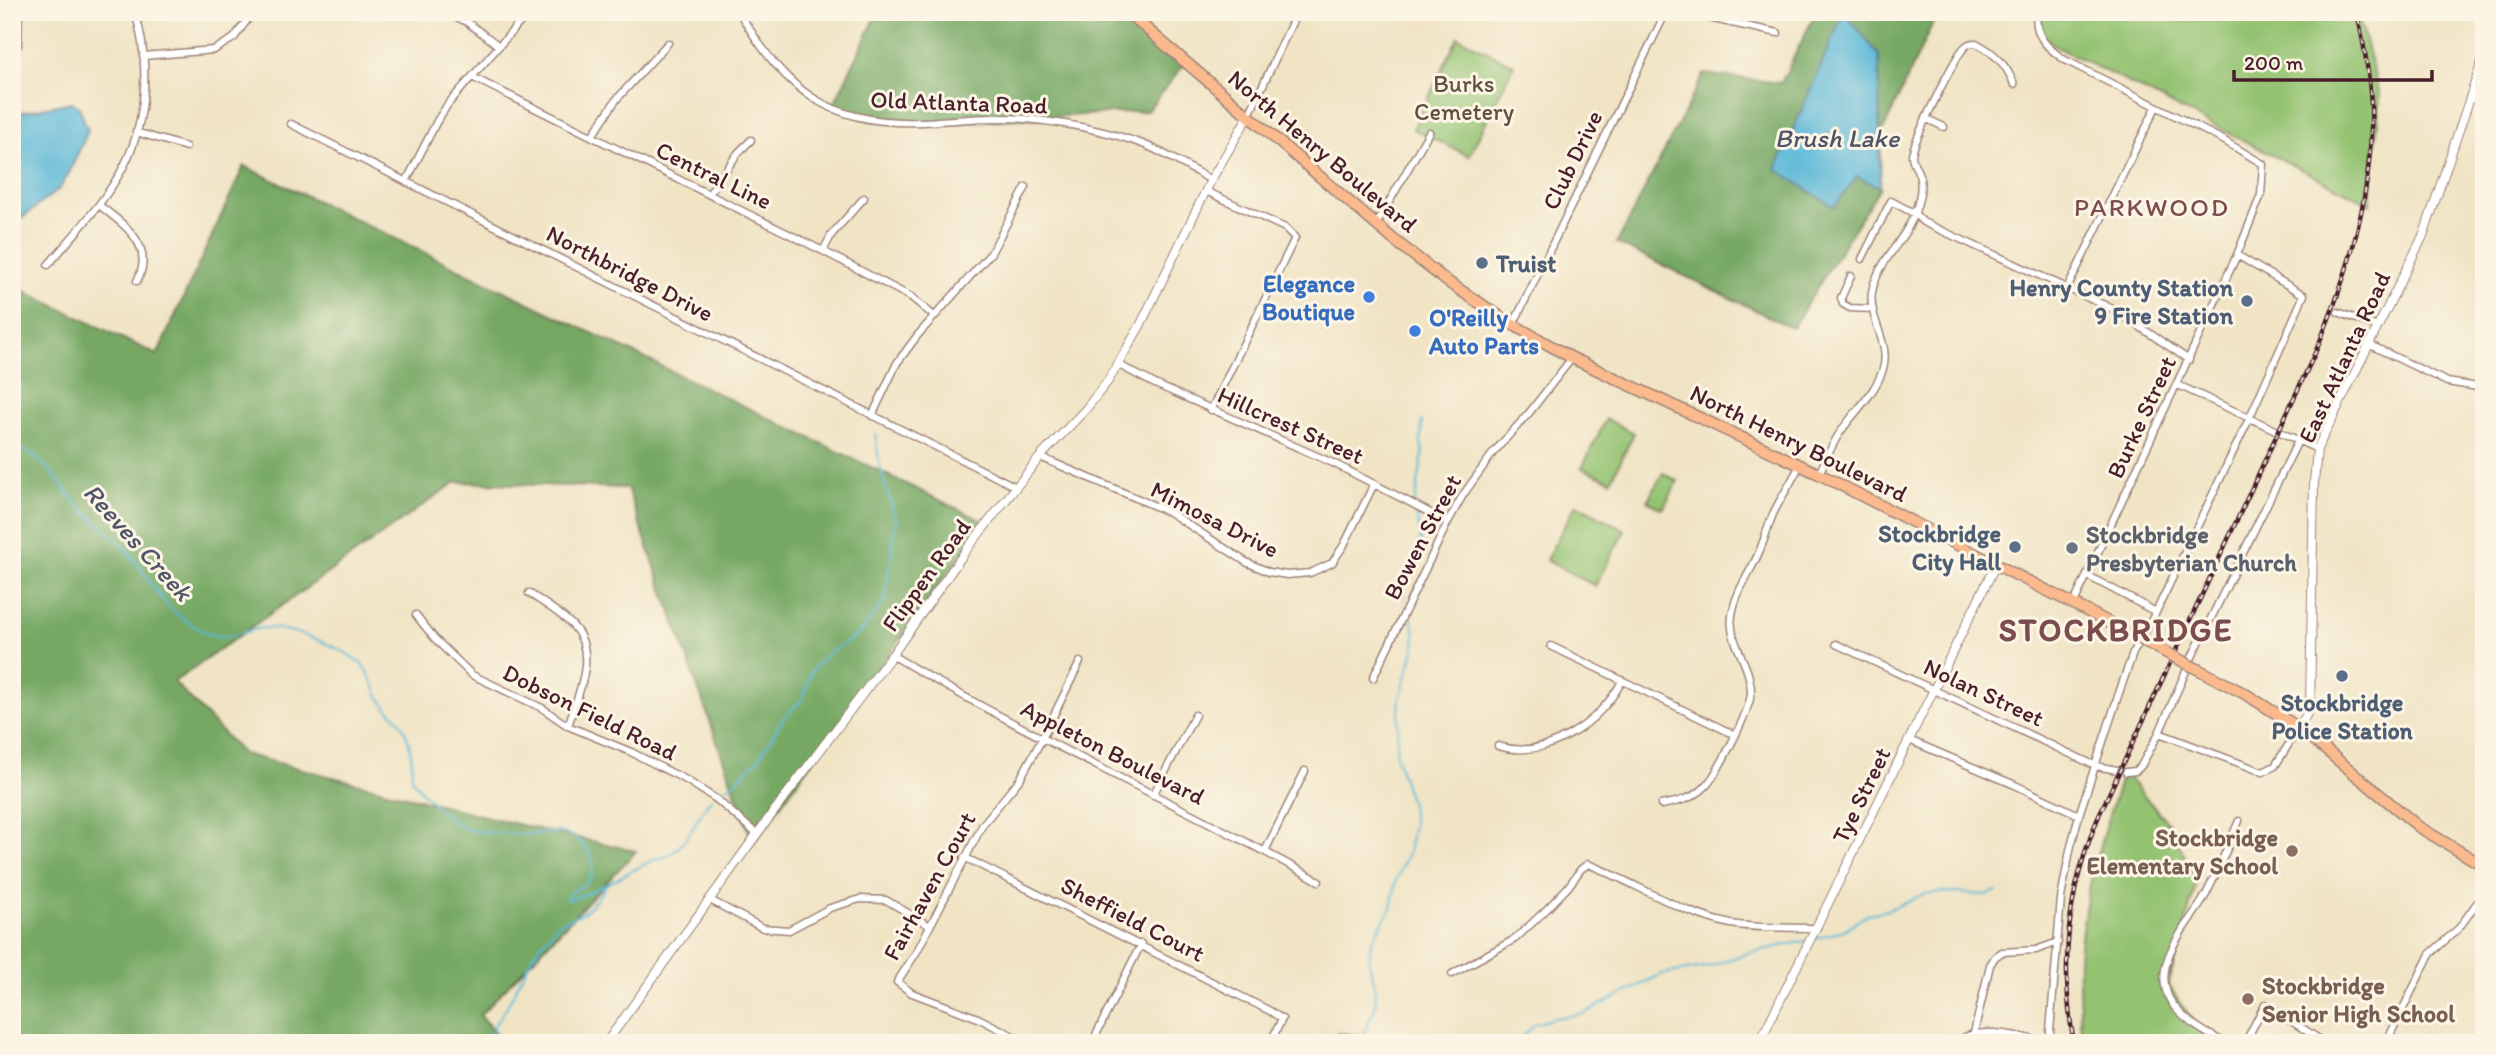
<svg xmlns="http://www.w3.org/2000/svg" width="2496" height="1055" font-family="Itim,sans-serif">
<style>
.green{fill:#93c271;stroke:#6e704e;stroke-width:2}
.forest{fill:#76a863;stroke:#606447;stroke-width:2}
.water{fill:#59b7d8;stroke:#526b82;stroke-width:2}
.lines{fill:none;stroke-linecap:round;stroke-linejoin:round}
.stream{stroke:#59b7d8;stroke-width:2}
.minor-casing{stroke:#9d8278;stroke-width:9}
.tertiary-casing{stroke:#9d8278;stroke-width:10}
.trunk-casing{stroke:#9d8278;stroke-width:13}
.minor{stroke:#fff;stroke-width:6}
.tertiary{stroke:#fff;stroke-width:8}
.trunk{stroke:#fbba8d;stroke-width:10}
.rail-casing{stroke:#4a1f2b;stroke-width:4.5}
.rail{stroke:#fcf5e5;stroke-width:2;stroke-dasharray:5;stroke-linecap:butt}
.trunk-bridge-casing{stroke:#9d8278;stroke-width:13;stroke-linecap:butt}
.trunk-bridge{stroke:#fbba8d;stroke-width:10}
.service-dot{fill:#5c6f8a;stroke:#fcf5e5;stroke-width:2.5}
.shop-dot{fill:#3f7fe0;stroke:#fcf5e5;stroke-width:2.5}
.worship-dot{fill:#6b7280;stroke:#fcf5e5;stroke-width:2.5}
.education-dot{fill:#8d6e63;stroke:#fcf5e5;stroke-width:2.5}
.labels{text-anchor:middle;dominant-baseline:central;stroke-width:6;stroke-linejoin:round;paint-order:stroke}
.park-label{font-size:24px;fill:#605040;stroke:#fcf5e5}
.street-label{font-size:24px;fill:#4a1f2b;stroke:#fcf5e5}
.service-label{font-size:24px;font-weight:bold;fill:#4e5e75;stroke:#fcf5e5;text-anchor:end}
.shop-label{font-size:24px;font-weight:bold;fill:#366cbe;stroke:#fcf5e5;text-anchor:end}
.worship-label{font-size:24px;font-weight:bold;fill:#5b616d;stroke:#fcf5e5;text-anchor:start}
.education-label{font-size:24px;font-weight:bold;fill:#785e54;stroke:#fcf5e5;text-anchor:end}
.water-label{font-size:26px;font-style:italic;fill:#4f5468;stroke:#fcf5e5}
.neighbourhood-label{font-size:26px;letter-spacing:2px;fill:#7c4d4e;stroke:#fcf5e5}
.district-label{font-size:32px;font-weight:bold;letter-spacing:2px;fill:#7c4d4e;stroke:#fcf5e5}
</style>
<rect width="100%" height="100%" fill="#fcf5e5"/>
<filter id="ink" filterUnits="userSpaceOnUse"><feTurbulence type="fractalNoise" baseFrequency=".0143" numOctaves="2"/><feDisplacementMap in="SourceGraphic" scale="14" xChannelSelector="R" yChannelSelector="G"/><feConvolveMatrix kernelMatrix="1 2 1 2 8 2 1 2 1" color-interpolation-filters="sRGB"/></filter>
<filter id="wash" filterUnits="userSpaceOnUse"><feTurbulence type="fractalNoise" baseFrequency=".00686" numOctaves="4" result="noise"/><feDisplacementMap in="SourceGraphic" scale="28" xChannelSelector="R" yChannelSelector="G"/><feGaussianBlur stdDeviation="1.57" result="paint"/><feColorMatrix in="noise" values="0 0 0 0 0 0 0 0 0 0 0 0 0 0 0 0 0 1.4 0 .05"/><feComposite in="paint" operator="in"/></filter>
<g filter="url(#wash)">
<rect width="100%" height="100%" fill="#f0e4c5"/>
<!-- green -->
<path class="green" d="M 2041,12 L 2357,12 L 2380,95 L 2370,204 L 2057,47 L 2043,36 Z
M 1458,37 L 1514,65 L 1469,156 L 1413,129 Z
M 1606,419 L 1634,433 L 1611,481 L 1582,468 Z
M 1663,473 L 1678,481 L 1663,509 L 1647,501 Z
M 1576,504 L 1625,530 L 1595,586 L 1546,560 Z
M 2123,772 L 2169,824 L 2197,881 L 2168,985 L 2209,1043 L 2081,1043 C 2081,1016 2078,988 2079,962 C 2082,899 2103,832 2123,772 Z"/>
<!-- forest -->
<path class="forest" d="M 878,12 L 1119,12 L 1183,66 L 1147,111 L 938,124 L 872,121 L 833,106 Z
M 1816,12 L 1938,12 L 1881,135 L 1880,187 L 1792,328 L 1617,243 L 1704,74 L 1781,83 Z
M 244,166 L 985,522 L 753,843 L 627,488 L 456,482 L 174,682 L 243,754 L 512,823 L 636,851 L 480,1015 L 503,1043 L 12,1043 L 12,285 L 157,355 Z
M 1336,1033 L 1470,1043 L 1330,1043 Z"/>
<!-- water -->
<path class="water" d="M 1844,12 L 1879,55 L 1880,187 L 1857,177 L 1834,207 L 1776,169 Z
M 72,102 L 79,107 L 88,131 L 69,173 L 60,188 L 12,226 L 12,114 Z"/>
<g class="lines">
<!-- stream -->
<path class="stream" d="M 12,445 C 45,455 59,485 81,508 C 96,523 114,535 128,552 C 145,572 156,597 177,614 C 193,627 214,641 235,635 C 245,633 254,628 265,628 C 290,627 346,648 363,666 C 373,677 375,691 383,703 C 387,709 393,713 397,718 C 410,734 414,761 411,779 C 424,794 448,822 467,829 C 478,833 524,835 537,834 C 544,834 551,832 558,832 C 577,834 597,853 592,873 C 589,887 573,887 566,898 L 569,900 L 593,891 L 653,860 C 687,855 692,822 711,799
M 1415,502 L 1423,453 L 1421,443 L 1422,421
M 1405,600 C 1395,574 1414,569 1420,549 C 1423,536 1417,522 1415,509
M 715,795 L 733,783 L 758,760 L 784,717 L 802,700 L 812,670 L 828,653 L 852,639 L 866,626 L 885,600 L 896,520 L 880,467 L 875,433
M 1814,939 L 1844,930 L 1868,914 L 1888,910 L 1924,894 L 1943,892 L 1985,895 L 1997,891
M 493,1043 L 491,1033 L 495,1024 L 506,1008 L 533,955 L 558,924 L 584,912 L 597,899 L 606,885
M 1359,1043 L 1374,1010 L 1376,1000 L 1374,981 L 1369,962 L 1371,942 L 1391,908 L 1396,880 L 1408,853 L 1413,824 L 1411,804 L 1396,757 L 1400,698 L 1414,651 L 1415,632 L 1411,616
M 1482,1043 L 1521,1038 L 1535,1024 L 1554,1018 L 1583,1014 L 1662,974 L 1711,966 L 1748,953 L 1805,941"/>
</g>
</g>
<g filter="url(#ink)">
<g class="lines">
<defs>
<path id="minor" d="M 446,12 L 467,22 L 499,46
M 739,12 C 786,91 829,126 923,122 C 957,120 991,116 1025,119 C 1063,122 1109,131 1145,145 C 1167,154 1189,168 1211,180
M 1681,12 L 1778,33
M 2037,12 C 2033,35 2047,48 2065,60 L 2223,140 L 2263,164 L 2261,195 L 2237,255 L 2073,605
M 18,45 L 19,12
M 143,56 L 214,50 L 234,38 L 253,12
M 472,77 L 823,251 L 911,297 L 934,316
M 2470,96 L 2484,103
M 1249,115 L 1297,12
M 1927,119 L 1944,127
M 291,124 L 1016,487
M 136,132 L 186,147
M 592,136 L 616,100 L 668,43
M 406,182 L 437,121 L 448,104 L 529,12
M 1206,191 L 1285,228 L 1295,238 L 1211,410
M 709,194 L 738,153 L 751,140
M 99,205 C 124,225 156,245 137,281
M 1376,225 L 1429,132
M 823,251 L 832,234 L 864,198
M 1862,259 L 1891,201 L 1915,214 L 1923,222 L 2115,310 L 2189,360
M 48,265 C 73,236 99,208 119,175 C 147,128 151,64 135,12
M 1851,276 L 1841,298 L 1843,304 L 1850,308 L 1872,309
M 2068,287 L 2156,107
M 2338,312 L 2378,327
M 1513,325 L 1666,12
M 2368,344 L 2447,382 L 2484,388
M 1117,364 L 1155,384 L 1335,464 L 1448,522
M 2178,385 L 2317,449
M 872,416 L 897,363 L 917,336 L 991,253 L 1026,187
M 1040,457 L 1169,512 L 1246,562 L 1269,572 L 1287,575 L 1310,573 L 1332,563 L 1344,545 L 1374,484
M 1819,474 C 1826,459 1832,444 1841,431 C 1855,411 1875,394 1883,369 C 1891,343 1868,319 1872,292 C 1877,262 1906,240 1915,212 C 1919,201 1923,186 1919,175 C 1917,168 1912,163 1912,155 C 1913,142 1956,53 1966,46 C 1968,44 1973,43 1976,43 C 1995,53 2006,64 2014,84
M 2088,576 L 2156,612
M 529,593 C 543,603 561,613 573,626 C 599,653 577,697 568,726
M 416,615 L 435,639 L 472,675 L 542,708 L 568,726 L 631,752 L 686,780 L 716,799 L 757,834
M 1836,644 L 2096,766 L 2117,770
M 1551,646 L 1735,735
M 892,655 C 1030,738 1178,803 1319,881
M 1373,678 L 1448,522 L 1463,495 L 1493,453 L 1529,413 L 1572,358
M 2159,733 L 2263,772 L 2275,766 L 2299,728
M 1909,740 L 2015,785 L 2079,815
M 1498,746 C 1546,761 1601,722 1622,681
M 2126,772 L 2136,771 L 2141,766 L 2159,733 L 2192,657 L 2298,441
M 1153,795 L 1195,715
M 1661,805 C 1677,802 1693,799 1705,787 C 1717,775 1751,709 1751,692 C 1751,662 1725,640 1733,610 C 1737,589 1751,572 1759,552 C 1765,539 1768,525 1774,512 C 1782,496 1792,481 1800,465
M 1265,851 L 1305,771
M 964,857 L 1270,1011 L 1282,1019 L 1270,1043
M 710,900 L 763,928 L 789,930 L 830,908 L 860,899 L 886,900 L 930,926
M 1452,974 L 1515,939 L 1546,910 L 1568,887 L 1581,869 L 1588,864 C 1636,883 1679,913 1731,924 C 1758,929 1789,927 1817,928
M 1974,1033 L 1990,965 L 1995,957 L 2002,952 L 2036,950 L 2058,942
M 1027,1043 L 978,1018 L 912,993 L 897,982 L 916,953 L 983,824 L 1020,779 L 1042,739 L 1080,662
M 1092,1043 L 1141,944
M 1956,1043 C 1976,1023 2025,1038 2050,1043
M 2051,1043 L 2050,1031 L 2061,898 L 2070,850 L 2079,815 L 2118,696 L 2133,653 L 2156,612 L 2249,419 L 2304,295 L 2237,255
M 2226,1043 C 2176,1019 2144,991 2179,936 C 2186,923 2196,912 2203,900 C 2217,875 2227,847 2239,821
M 2245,1043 L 2265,1004 L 2325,1043
M 2386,1043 L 2430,954 L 2459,928 L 2484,893"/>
<path id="tertiary" d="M 2299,728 L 2310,708 L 2314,483 L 2317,449 L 2424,234 L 2484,56
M 606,1043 L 757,834 L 892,655 L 967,549 L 1040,457 L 1085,410 L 1108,381 L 1140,326 L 1211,180 L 1249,115
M 1759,1043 L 1996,564"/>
<path id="trunk" d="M 1127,12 L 1394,240 L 1448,282 L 1505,320 L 1572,358 L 1819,474 L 2085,610
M 2247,695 L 2299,728 L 2419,827 L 2484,866"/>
</defs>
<!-- minor casing -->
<use href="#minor" class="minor-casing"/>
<!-- tertiary casing -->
<use href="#tertiary" class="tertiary-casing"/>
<!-- trunk casing -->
<use href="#trunk" class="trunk-casing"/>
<!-- minor -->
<use href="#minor" class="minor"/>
<!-- tertiary -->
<use href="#tertiary" class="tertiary"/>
<!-- trunk -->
<use href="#trunk" class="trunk"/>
<defs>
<path id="rail" d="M 2074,1043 C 2059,964 2068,887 2100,813 L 2315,353 C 2345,282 2369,209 2371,130 C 2373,91 2365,50 2357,12"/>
</defs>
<!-- rail casing -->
<use href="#rail" class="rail-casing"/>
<!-- rail -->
<use href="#rail" class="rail"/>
<defs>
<path id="trunk-bridge" d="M 2085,610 L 2247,695"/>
</defs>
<!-- trunk-bridge casing -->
<use href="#trunk-bridge" class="trunk-bridge-casing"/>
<!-- trunk-bridge -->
<use href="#trunk-bridge" class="trunk-bridge"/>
</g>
</g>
<!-- markers -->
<g class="service-dot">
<circle cx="1482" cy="263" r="7"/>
<circle cx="2247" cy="301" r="7"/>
<circle cx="2015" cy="547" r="7"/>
<circle cx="2342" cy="676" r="7"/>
</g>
<g class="shop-dot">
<circle cx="1369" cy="297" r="7"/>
<circle cx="1415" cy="331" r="7"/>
</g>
<circle class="worship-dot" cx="2072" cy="548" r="7"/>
<g class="education-dot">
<circle cx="2292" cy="851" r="7"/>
<circle cx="2248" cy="999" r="7"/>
</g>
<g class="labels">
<!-- park labels -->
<g class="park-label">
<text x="1464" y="83">Burks<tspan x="1464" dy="28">Cemetery</tspan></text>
</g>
<!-- street labels -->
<g class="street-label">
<text transform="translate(959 102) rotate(2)">Old Atlanta Road</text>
<text transform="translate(1323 151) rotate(40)">North Henry Boulevard</text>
<text transform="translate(1572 160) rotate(-64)">Club Drive</text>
<text transform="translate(714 175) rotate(26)">Central Line</text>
<text transform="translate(630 273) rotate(27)">Northbridge Drive</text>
<text transform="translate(2344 357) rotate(-65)">East Atlanta Road</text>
<text transform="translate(2141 417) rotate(-65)">Burke Street</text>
<text transform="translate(1291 425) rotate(24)">Hillcrest Street</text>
<text transform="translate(1799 443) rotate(26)">North Henry Boulevard</text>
<text transform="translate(1215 519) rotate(27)">Mimosa Drive</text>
<text transform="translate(1422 537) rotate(-62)">Bowen Street</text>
<text transform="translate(926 575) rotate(-54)">Flippen Road</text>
<text transform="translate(1984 692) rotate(25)">Nolan Street</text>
<text transform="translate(590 712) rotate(26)">Dobson Field Road</text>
<text transform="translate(1113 752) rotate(27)">Appleton Boulevard</text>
<text transform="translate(1861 795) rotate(-64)">Tye Street</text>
<text transform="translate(929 886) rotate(-61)">Fairhaven Court</text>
<text transform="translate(1133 919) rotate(27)">Sheffield Court</text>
</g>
<!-- service labels -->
<g class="service-label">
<text x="1496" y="263" text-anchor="start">Truist</text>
<text x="2233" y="287">Henry County Station<tspan x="2233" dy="28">9 Fire Station</tspan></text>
<text x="2001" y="533">Stockbridge<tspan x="2001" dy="28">City Hall</tspan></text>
<text x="2342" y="702" text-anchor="middle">Stockbridge<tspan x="2342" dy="28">Police Station</tspan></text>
</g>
<!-- shop labels -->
<g class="shop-label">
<text x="1355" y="283">Elegance<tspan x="1355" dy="28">Boutique</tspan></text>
<text x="1429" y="317" text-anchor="start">O'Reilly<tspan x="1429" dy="28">Auto Parts</tspan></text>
</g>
<!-- worship labels -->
<g class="worship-label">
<text x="2086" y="534">Stockbridge<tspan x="2086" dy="28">Presbyterian Church</tspan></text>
</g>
<!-- education labels -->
<g class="education-label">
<text x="2278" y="837">Stockbridge<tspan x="2278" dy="28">Elementary School</tspan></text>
<text x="2262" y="985" text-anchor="start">Stockbridge<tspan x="2262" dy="28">Senior High School</tspan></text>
</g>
<!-- water labels -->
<g class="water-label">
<text x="1837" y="138">Brush Lake</text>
<text transform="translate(138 542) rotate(48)">Reeves Creek</text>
</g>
<!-- neighbourhood labels -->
<g class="neighbourhood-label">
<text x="2152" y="207">PARKWOOD</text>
</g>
<!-- district labels -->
<g class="district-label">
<text x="2116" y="630">STOCKBRIDGE</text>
</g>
</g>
<!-- margin -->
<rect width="2496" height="1055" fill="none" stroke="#fcf5e5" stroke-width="42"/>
<!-- scale -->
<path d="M2234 70v10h198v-10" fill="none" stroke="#4a1f2b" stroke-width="3.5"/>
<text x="2244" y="70" font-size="21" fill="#4a1f2b" stroke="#fcf5e5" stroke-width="5" paint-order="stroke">200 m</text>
</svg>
